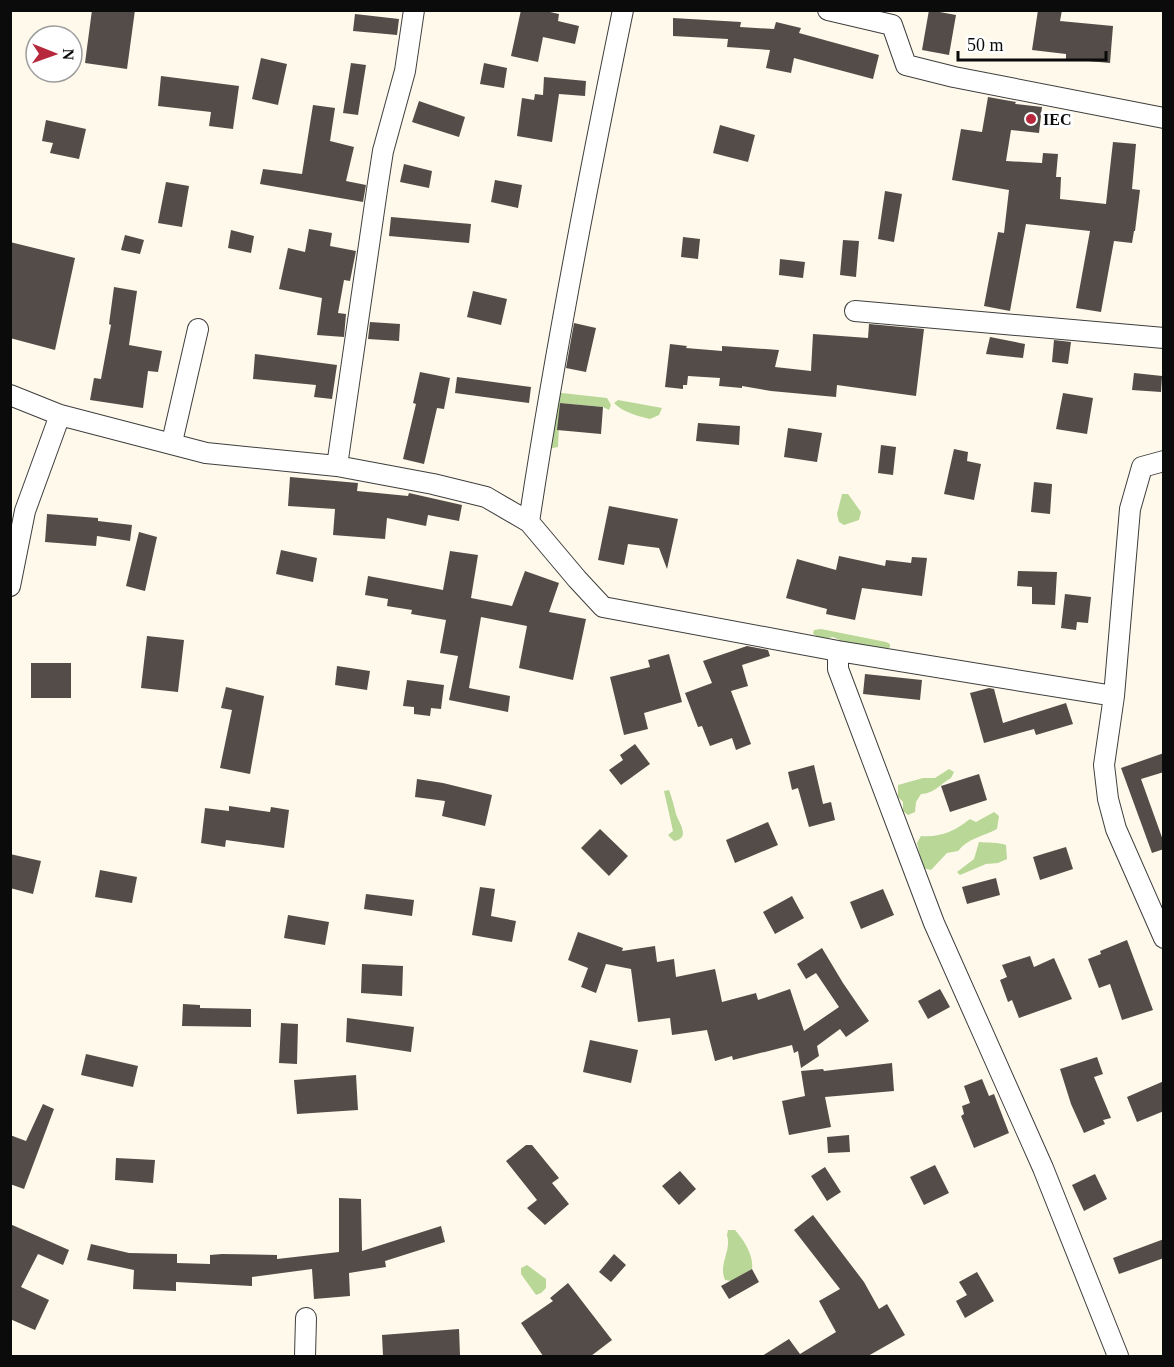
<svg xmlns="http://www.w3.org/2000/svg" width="1174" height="1367" font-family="'Times New Roman',serif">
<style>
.forest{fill:#b9d796}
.building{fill:#544c48}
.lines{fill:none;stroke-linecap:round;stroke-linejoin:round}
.street-casing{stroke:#3e3e3e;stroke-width:22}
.street{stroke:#fff;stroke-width:20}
.poi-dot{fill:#b7283c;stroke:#fff;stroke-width:2}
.labels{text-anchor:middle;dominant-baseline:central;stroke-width:6;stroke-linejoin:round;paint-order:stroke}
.poi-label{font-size:16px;font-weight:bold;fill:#0b0b0b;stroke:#fff;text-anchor:start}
</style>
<rect width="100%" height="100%" fill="#fef9ea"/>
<!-- forest -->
<path class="forest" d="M 553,392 L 607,398 L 611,405 L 609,410 L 603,407 L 560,403 L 558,447 L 548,449 Z
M 618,400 L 662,408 L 659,415 L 650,419 C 637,416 623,412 614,403 Z
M 842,494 L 848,494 L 861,512 L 859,520 L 844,525 L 839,522 L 837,514 Z
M 821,629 L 886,642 L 890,644 L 890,647 L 886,650 L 844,642 L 833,637 L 823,639 L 813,634 L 814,630 Z
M 949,769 L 954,772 L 951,778 C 940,784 934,794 921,794 L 916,802 L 915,812 L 908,815 L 903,811 L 903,802 L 898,797 L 898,785 L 923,778 L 935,778 Z
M 669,790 C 672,798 674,806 676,814 C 679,823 691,838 674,841 L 668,835 L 673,831 L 664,791 Z
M 994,812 L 999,816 L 997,829 C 982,837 968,838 958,851 L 947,853 L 931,870 L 923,868 L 917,843 L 921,836 C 939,838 955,831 970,819 L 976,822 Z
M 979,842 C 988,843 998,842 1006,845 L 1007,859 L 998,863 L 986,864 L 960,875 L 957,872 L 974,859 Z
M 728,1230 L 735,1230 C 744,1240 754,1256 752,1269 L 731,1281 L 725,1280 C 718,1264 732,1251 727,1235 Z
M 527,1265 L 546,1279 L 546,1288 L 541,1293 L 536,1295 L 521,1274 L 521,1268 Z"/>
<!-- building -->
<path class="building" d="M 92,10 L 135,10 L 127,69 L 85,63 Z
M 521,10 L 541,10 L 559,14 L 558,21 L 579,26 L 575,44 L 543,37 L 538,62 L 511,56 Z
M 929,10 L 956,15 L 949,55 L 922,50 Z
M 1038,10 L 1062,10 L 1060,21 L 1113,26 L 1110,63 L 1066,59 L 1066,54 L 1032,50 Z
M 355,14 L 399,19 L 397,35 L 353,31 Z
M 673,18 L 741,22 L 740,27 L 774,29 L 776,22 L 801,28 L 799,33 L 879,55 L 873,79 L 794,58 L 791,73 L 766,68 L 770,50 L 727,47 L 728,39 L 673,36 Z
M 261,58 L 287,64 L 278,105 L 252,99 Z
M 351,63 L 366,65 L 358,115 L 343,113 Z
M 484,63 L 507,68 L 504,88 L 480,84 Z
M 161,76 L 239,86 L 233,129 L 209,126 L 211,112 L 158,106 Z
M 544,77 L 586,81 L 585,96 L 559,94 L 552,142 L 517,136 L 522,98 L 534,100 L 535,94 L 543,95 Z
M 988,97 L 1016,102 L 1015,104 L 1042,107 L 1039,133 L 1011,130 L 1006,161 L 1042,163 L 1043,153 L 1058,154 L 1056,177 L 1061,177 L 1060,199 L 1106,204 L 1113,142 L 1136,144 L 1132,189 L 1140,190 L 1135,231 L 1134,231 L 1132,243 L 1114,241 L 1101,312 L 1076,308 L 1090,231 L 1026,224 L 1010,311 L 984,306 L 998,232 L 1004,233 L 1009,190 L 952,180 L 961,129 L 982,132 Z
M 419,101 L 465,117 L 459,137 L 412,122 Z
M 313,105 L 335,108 L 330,141 L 354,147 L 346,181 L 366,185 L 363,202 L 260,184 L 263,169 L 302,174 Z
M 46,120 L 86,129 L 79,159 L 50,153 L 53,143 L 42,141 Z
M 720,125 L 755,135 L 748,162 L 713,153 Z
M 404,164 L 432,171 L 429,188 L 400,182 Z
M 495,180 L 522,185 L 518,208 L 491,202 Z
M 166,182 L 189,186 L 182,227 L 158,223 Z
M 885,191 L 902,194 L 894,242 L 878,239 Z
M 391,217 L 471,224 L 469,243 L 389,236 Z
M 309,229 L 332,233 L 330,246 L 356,251 L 350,281 L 344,280 L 338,313 L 346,314 L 344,337 L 317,335 L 322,298 L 279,289 L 288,248 L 305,252 Z
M 231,230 L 254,236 L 251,253 L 228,248 Z
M 125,235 L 144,240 L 140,254 L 121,250 Z
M 683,237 L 700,239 L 698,259 L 681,257 Z
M 843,240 L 859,241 L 856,277 L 840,275 Z
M 10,242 L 75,258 L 55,350 L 10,338 Z
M 780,259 L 805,262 L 803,278 L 779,275 Z
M 114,287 L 137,291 L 129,345 L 162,351 L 158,372 L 148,371 L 143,408 L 90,400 L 94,378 L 101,379 L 111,325 L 109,324 Z
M 473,291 L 507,299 L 501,325 L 467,317 Z
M 370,322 L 400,324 L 399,341 L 368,339 Z
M 574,323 L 596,328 L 586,372 L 566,368 Z
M 869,324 L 924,329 L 916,396 L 837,385 L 836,397 L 771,391 L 742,386 L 742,388 L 719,386 L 720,378 L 688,376 L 687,385 L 683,385 L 683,389 L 665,387 L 670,344 L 687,346 L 686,348 L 722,351 L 722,346 L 779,350 L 775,367 L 811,371 L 813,334 L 868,338 Z
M 990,337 L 1025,344 L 1023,358 L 986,354 Z
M 1054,340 L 1071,342 L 1068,364 L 1052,362 Z
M 255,354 L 337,365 L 332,399 L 314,397 L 316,385 L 253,379 Z
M 420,372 L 450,378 L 444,409 L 437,408 L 424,464 L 403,459 L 416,404 L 413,403 Z
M 1134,373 L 1162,376 L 1161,392 L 1132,390 Z
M 457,377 L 531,387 L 529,403 L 455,393 Z
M 1063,393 L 1093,398 L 1087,434 L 1056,429 Z
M 560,403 L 603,407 L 601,434 L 557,430 Z
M 698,423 L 740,426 L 739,445 L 696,441 Z
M 788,428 L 822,433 L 817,462 L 784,457 Z
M 881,445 L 896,447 L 893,475 L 878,473 Z
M 954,449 L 968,452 L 967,461 L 981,464 L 974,500 L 944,494 Z
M 290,477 L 358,483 L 357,491 L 408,496 L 409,493 L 462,505 L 459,521 L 428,515 L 426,526 L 387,518 L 385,539 L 333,535 L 335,509 L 288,506 Z
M 1034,482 L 1052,484 L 1050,514 L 1031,512 Z
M 609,506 L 678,519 L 667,569 L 659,548 L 628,544 L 624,565 L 598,560 Z
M 47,514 L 98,518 L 98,521 L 132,525 L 130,541 L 97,536 L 96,546 L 45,542 Z
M 139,532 L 157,537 L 145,591 L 126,586 Z
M 281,550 L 317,558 L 313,582 L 276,574 Z
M 450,551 L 478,555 L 471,598 L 512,606 L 525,571 L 559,583 L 549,612 L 586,619 L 573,680 L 519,668 L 527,626 L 481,617 L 469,688 L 510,696 L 508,712 L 449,700 L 458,656 L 440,653 L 446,620 L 411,614 L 412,610 L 387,606 L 388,599 L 365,595 L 368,576 L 443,590 Z
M 839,556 L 885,566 L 886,560 L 911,563 L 912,557 L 927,558 L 922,596 L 862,588 L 855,620 L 826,614 L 827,609 L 786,598 L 797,559 L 836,570 Z
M 1018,571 L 1057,572 L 1055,605 L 1032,604 L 1032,587 L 1017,586 Z
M 1065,594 L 1091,597 L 1088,623 L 1077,622 L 1076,630 L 1061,628 Z
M 147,636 L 184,640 L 178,692 L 141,688 Z
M 747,646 L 768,650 L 770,656 L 742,665 L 748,686 L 731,691 L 751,744 L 736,750 L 732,738 L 710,746 L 702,726 L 698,727 L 685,693 L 712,683 L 703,661 Z
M 669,654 L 682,702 L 644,713 L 648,729 L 624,735 L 610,677 L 650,667 L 648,660 Z
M 31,663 L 71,663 L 71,698 L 31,698 Z
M 337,666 L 370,671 L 367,690 L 335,685 Z
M 865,674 L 922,680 L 920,700 L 863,694 Z
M 407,680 L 444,685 L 441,709 L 431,708 L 430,716 L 414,714 L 414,707 L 403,706 Z
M 226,687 L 264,696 L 250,774 L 220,768 L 232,710 L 221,708 Z
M 989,688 L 994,689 L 1003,723 L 1066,703 L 1073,724 L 1036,735 L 1034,729 L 984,743 L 970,693 Z
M 635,744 L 650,764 L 621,785 L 609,770 L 623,760 L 620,755 Z
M 1164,753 L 1164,772 L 1141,779 L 1164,843 L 1164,849 L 1152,853 L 1121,768 Z
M 814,765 L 823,804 L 831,802 L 835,820 L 809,827 L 798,788 L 792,790 L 788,772 Z
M 979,774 L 987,800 L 950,812 L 941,786 Z
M 417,779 L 443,783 L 492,795 L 485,826 L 442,816 L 445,801 L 415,797 Z
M 229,806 L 270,812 L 271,807 L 289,810 L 284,848 L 226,840 L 225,847 L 201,843 L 205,808 L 229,811 Z
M 768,822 L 778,845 L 735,863 L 726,840 Z
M 600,829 L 628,856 L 609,876 L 581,848 Z
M 1066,847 L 1073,869 L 1040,880 L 1033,857 Z
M 10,854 L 41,861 L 33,894 L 10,888 Z
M 100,870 L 137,877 L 132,903 L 95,897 Z
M 996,878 L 1000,895 L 967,904 L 962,887 Z
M 480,887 L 495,889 L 491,916 L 516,921 L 512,942 L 472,935 Z
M 883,889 L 894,915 L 861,929 L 850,902 Z
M 366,894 L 414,900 L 412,916 L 364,909 Z
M 792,896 L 804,918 L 775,934 L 763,912 Z
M 288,915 L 329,922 L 325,945 L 284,938 Z
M 578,932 L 623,948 L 622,951 L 655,946 L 657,962 L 674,959 L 676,977 L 715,969 L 722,1002 L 756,993 L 758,1000 L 790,989 L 804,1031 L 839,1007 L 816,973 L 806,979 L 797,964 L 822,948 L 843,983 L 869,1021 L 846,1037 L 840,1029 L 817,1046 L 819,1056 L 801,1068 L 798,1051 L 794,1053 L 792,1045 L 733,1060 L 732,1056 L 715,1061 L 707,1030 L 672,1035 L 670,1018 L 638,1022 L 631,969 L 606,964 L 596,993 L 581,987 L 588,968 L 568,960 Z
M 1127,940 L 1153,1010 L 1122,1020 L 1110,984 L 1099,988 L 1088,959 L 1101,954 L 1100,951 Z
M 1030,956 L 1034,967 L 1054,958 L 1072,999 L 1019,1018 L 1012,1000 L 1008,1002 L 1000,980 L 1007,977 L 1002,965 Z
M 362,964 L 403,966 L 402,996 L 361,993 Z
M 940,989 L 950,1007 L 928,1019 L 918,1001 Z
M 183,1004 L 200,1005 L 200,1008 L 251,1009 L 251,1027 L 182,1026 Z
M 347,1018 L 414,1027 L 411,1052 L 346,1042 Z
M 281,1023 L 298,1024 L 297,1064 L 279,1063 Z
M 590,1040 L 638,1050 L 631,1083 L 583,1072 Z
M 86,1054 L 138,1066 L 133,1087 L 81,1075 Z
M 1097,1057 L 1103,1074 L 1094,1077 L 1111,1118 L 1103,1120 L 1105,1124 L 1084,1133 L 1071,1104 L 1060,1069 Z
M 892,1063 L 894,1091 L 825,1097 L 831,1127 L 789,1135 L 782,1101 L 805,1096 L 801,1071 L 823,1069 L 824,1071 Z
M 356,1075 L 358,1110 L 297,1114 L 294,1080 Z
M 982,1079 L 989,1096 L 994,1094 L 1009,1133 L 974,1148 L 961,1116 L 964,1114 L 962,1106 L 970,1103 L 964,1086 Z
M 1164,1081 L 1164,1111 L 1137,1122 L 1127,1097 Z
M 43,1104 L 54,1109 L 24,1189 L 10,1184 L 10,1135 L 26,1141 Z
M 849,1135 L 850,1152 L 828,1153 L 827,1137 Z
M 526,1145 L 532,1145 L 559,1178 L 552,1183 L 569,1204 L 545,1225 L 527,1208 L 537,1200 L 506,1161 Z
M 116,1158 L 155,1160 L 153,1183 L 115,1180 Z
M 935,1165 L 949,1193 L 924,1205 L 910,1177 Z
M 825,1167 L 841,1192 L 827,1201 L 811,1176 Z
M 680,1171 L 696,1189 L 679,1205 L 662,1186 Z
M 1095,1174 L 1107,1199 L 1084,1211 L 1072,1185 Z
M 339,1198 L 361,1199 L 362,1251 L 441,1226 L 445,1242 L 385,1261 L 386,1267 L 349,1273 L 350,1296 L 314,1299 L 312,1269 L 252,1277 L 252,1286 L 176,1282 L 176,1291 L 133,1289 L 134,1270 L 87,1260 L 91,1244 L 129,1253 L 177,1254 L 177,1263 L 210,1264 L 210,1255 L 222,1254 L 277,1255 L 277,1259 L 339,1252 Z
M 813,1215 L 864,1282 L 879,1309 L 887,1304 L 905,1335 L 868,1356 L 762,1356 L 789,1339 L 800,1354 L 836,1332 L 819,1301 L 840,1289 L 794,1230 Z
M 10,1224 L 69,1250 L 63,1265 L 38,1254 L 21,1287 L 49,1300 L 35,1330 L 10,1319 Z
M 1164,1239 L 1164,1258 L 1119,1274 L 1113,1258 Z
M 614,1254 L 626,1265 L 611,1282 L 599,1272 Z
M 752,1269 L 759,1282 L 729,1299 L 721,1286 Z
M 977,1272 L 994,1301 L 965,1318 L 956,1301 L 967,1295 L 959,1282 Z
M 568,1283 L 612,1340 L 591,1356 L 543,1356 L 521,1323 L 553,1301 L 550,1298 Z
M 459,1329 L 460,1355 L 383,1356 L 382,1335 Z"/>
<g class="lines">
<defs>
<path id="street" d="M 828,10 L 892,25 L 906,65 L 954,77 L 1164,118
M 855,311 L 1164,338
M 10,395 L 60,415 L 206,453 L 337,466 L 433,484 L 486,497 L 529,522 L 577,579 L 603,607 L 838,651 L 1114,696
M 172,442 L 198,329
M 1164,461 L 1142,467 L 1130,509 L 1114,696 L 1104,765 L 1108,799 L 1116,829 L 1164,938
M 337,466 L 378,183 L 383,151 L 405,71 L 414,10
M 529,522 C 555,350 588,180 623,10
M 10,586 L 25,511 L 60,415
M 838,651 L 838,669 L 934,923 L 1043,1168 L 1118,1356
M 305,1356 L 306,1318"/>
</defs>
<!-- street casing -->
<use href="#street" class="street-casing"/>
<!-- street -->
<use href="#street" class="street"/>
</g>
<!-- markers -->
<circle class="poi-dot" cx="1031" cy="119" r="6"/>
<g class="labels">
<!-- poi labels -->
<g class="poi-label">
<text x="1043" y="119">IEC</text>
</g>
</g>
<!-- border -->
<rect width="1174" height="1367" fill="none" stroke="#0b0b0b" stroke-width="24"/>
<!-- north arrow -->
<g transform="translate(54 54) rotate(91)"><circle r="28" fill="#ffffff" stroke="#9d9d9d" stroke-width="1.5"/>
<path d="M0-4.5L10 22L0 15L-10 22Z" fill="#b7283c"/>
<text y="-9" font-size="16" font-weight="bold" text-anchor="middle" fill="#0b0b0b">N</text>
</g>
<!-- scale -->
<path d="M958 51v9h148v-9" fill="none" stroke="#0b0b0b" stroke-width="3"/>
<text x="967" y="51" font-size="18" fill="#0b0b0b" stroke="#ffffff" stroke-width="4.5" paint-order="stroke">50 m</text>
</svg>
